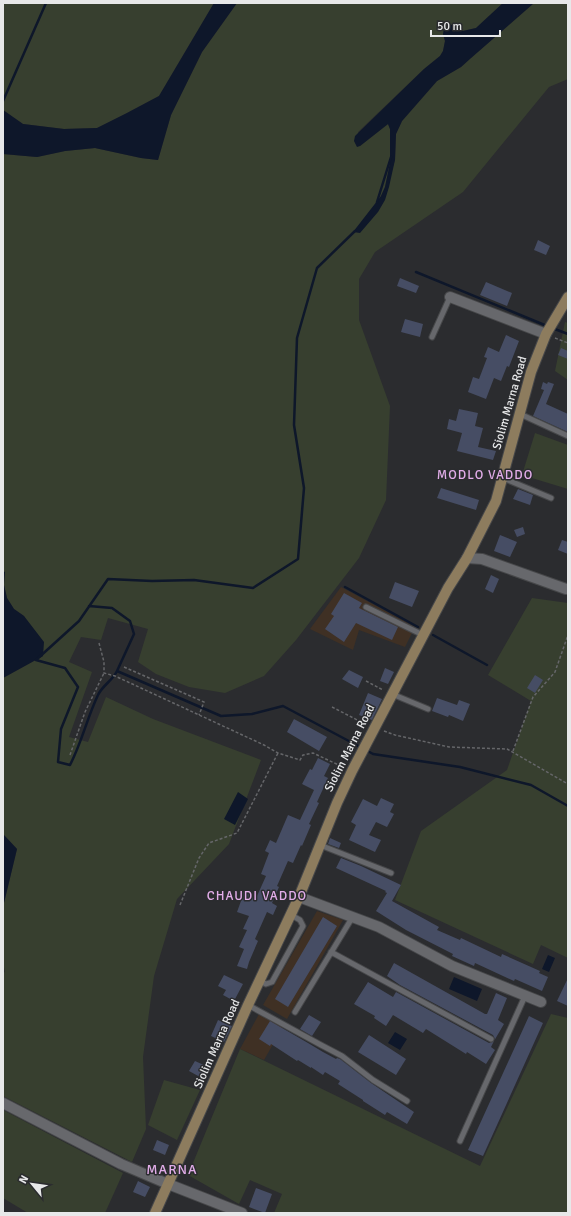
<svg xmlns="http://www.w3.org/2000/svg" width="571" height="1216" font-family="Signika,sans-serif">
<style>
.commercial{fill:#3f3024}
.green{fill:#373f2f}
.water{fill:#0e172a}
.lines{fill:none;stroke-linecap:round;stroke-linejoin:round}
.stream{stroke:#0e172a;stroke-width:2.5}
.building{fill:#464d64}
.service-casing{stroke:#464749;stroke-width:7}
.minor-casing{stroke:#464749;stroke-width:12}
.tertiary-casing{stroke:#464749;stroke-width:12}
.secondary-casing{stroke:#464749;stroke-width:12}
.path{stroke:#656669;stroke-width:1.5;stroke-dasharray:3 2;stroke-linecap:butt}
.service{stroke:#67686c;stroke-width:5}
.minor{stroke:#67686c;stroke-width:10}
.tertiary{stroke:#67686c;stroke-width:10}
.secondary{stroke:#8d7c5e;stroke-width:10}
.labels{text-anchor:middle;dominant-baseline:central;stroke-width:3;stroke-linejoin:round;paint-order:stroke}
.street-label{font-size:12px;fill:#e7e8e9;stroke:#2b2c2f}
.neighbourhood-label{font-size:13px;letter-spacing:1px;fill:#e2ade9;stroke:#2b2c2f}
.quarter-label{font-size:14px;letter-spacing:1px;fill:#e2ade9;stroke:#2b2c2f}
</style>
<rect width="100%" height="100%" fill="#2b2c2f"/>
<!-- commercial -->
<path class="commercial" d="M 341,587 L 415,627 L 405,647 L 359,630 L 353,650 L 310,629 Z
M 317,911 L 343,920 L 287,1019 L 263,1005 Z
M 259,1014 L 283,1027 L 264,1060 L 240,1049 Z"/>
<!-- green -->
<path class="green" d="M 3,3 L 214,3 L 159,96 L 127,113 L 97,128 L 64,129 L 23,124 L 3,110 Z
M 237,3 L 503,3 L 476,28 L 463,31 L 450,24 L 443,34 L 445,41 L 443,51 L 440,56 L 424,69 L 358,132 L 360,146 L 388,124 L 390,129 L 390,163 L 385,187 L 381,196 L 378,212 L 395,160 L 396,134 L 402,121 L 437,81 L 461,67 L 471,58 L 534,3 L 568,3 L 568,79 L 549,87 L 463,192 L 375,252 L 359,279 L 359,320 L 390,406 L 386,500 L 359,558 L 296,640 L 264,676 L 225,693 L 189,687 L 156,674 L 138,662 L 148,629 L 108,618 L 101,640 L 81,637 L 69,662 L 92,672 L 69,737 L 88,742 L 106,697 L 153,719 L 261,760 L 229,844 L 177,899 L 154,976 L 143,1057 L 146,1129 L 132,1162 L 3,1096 L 3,973 L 5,972 L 3,963 L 3,907 L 17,849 L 3,834 L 3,678 L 43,656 L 24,616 L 14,609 L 7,598 L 4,585 L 3,154 L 37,157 L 65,151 L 95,148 L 141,158 L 158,160 L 171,115 L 202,52 Z
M 565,322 L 568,323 L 568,380 L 555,371 Z
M 535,433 L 568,445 L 568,489 L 522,475 Z
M 532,598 L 568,603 L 568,958 L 541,945 L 533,964 L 395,900 L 421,831 L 507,770 L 531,701 L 488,675 Z
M 551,1014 L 568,1018 L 568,1213 L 274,1213 L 282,1194 L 250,1180 L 239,1204 L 188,1175 L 240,1049 L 480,1166 Z
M 164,1080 L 200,1090 L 177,1140 L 148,1125 Z
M 3,1110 L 123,1173 L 105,1213 L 74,1213 L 71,1212 L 70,1213 L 28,1213 L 3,1198 Z"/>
<!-- water -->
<path class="water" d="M 214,3 L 237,3 L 202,52 L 171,115 L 158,160 L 141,158 L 95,148 L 65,151 L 37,157 L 3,154 L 3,110 L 23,124 L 64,129 L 97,128 L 127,113 L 159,96 Z
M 503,3 L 534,3 L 471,58 L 461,67 L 437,81 L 402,121 L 396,134 L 395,160 L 389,187 L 385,200 L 378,212 L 360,233 L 353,232 L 381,196 L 385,187 L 390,163 L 390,129 L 388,124 L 360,146 L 357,147 L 354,141 L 355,136 L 424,69 L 440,56 L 443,51 L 445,41 L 443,34 L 444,28 L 450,24 L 463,31 L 476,28 Z
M 3,571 L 5,572 L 4,585 L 7,598 L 14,609 L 24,616 L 44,642 L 43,656 L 3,678 Z
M 238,792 L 248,799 L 235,825 L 224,819 Z
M 3,834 L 17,849 L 3,907 Z
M 548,955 L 555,958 L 549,972 L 542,969 Z
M 454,977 L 482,989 L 477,1001 L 449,989 Z
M 395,1032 L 407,1039 L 400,1050 L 388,1043 Z"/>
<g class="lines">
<!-- stream -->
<path class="stream" d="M 3,101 L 46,3
M 377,202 L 391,157
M 416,272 L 547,326
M 552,328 L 568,334
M 345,587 L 418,627
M 89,606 L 112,608 L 130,621 L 134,634 L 117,671
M 433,635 L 487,665
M 36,660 L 79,621 L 108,579 L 152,581 L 194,580 L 253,588 L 298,559 L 304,488 L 294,425 L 297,338 L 317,268 L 355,231
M 36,660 L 65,668 L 78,687 L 61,729 L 58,762 L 70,765 C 82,742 87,718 98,695 C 102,686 113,680 117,671 L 221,716 L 252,714 L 283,706 L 362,748
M 366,750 L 373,754 L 460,767 L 531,785 L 568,806"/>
</g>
<!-- building -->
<path class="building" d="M 538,240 L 550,246 L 546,255 L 534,250 Z
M 400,278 L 419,286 L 416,293 L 397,286 Z
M 486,282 L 512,293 L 507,306 L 480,295 Z
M 405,319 L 423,324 L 420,337 L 401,332 Z
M 506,335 L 519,341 L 509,367 L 507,366 L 501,381 L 494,378 L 486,399 L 468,392 L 473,377 L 479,379 L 487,358 L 484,357 L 488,347 L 499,352 Z
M 561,348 L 568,351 L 568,359 L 558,355 Z
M 543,382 L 547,384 L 548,382 L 554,384 L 546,404 L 568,414 L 568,432 L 533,416 L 544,390 L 541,389 Z
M 459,409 L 478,413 L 475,426 L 483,428 L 478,447 L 496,451 L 493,460 L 457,451 L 462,433 L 447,429 L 449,419 L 456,421 Z
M 441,488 L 479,500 L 476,510 L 437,498 Z
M 518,489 L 533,495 L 530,505 L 513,499 Z
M 523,527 L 525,534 L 517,537 L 514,530 Z
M 500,535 L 517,542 L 510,557 L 494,551 Z
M 562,540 L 568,542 L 568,554 L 558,550 Z
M 491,575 L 499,579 L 493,593 L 485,589 Z
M 395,582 L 419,591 L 412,607 L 389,598 Z
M 344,593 L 362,603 L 359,608 L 398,627 L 392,640 L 356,623 L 344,642 L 325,629 L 334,616 L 331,614 Z
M 385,668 L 394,672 L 388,684 L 380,681 Z
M 349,670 L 363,677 L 358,688 L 342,679 Z
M 535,675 L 543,680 L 535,693 L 527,688 Z
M 368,693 L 382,699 L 372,720 L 359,715 Z
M 437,698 L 457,705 L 459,700 L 470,704 L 463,721 L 449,715 L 448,717 L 432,711 Z
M 294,719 L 327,737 L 319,751 L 287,732 Z
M 318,758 L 330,764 L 324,776 L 328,778 L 317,802 L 319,803 L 309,824 L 311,825 L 302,846 L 301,845 L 293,863 L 288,861 L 277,886 L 279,887 L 272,903 L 277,906 L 273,915 L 267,912 L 255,939 L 258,941 L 249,962 L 247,969 L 237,966 L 244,949 L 239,947 L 247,930 L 243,929 L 249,916 L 237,912 L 241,901 L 239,900 L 243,892 L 257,896 L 266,876 L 261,874 L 269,853 L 265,851 L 270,840 L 276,843 L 288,815 L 300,820 L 314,790 L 302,784 L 310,769 L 312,770 Z
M 381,798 L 394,804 L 390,812 L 394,814 L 387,827 L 376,822 L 369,835 L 381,840 L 375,852 L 349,840 L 356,825 L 351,822 L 363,799 L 377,806 Z
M 330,838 L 341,843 L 339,848 L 328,844 Z
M 341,858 L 361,866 L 401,885 L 392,901 L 439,927 L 437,930 L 460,940 L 461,938 L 501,957 L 502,954 L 540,971 L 539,973 L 548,977 L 542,991 L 515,979 L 514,981 L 475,963 L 474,966 L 452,956 L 453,954 L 406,930 L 376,911 L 387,893 L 385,892 L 386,891 L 336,868 Z
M 323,917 L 337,926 L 288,1007 L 275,999 Z
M 394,963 L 485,1014 L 487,1014 L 496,993 L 507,998 L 498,1020 L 504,1024 L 494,1041 L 495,1039 L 493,1035 L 400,985 L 387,976 Z
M 224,975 L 243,984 L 234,1001 L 223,995 L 226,990 L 218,986 Z
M 568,978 L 568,1006 L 557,1001 Z
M 368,982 L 393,997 L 396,992 L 489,1043 L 494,1041 L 491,1047 L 495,1050 L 486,1064 L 467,1052 L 466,1054 L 426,1029 L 423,1033 L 393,1015 L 386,1026 L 374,1018 L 375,1016 L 354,1004 Z
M 309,1015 L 321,1022 L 312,1036 L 300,1029 Z
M 529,1016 L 543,1023 L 483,1156 L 468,1150 Z
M 218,1020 L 232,1026 L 224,1042 L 211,1036 Z
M 270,1021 L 308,1043 L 323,1052 L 336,1059 L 337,1058 L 340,1059 L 371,1083 L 414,1112 L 407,1124 L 387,1112 L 385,1115 L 363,1101 L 363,1100 L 338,1084 L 340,1081 L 325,1072 L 323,1075 L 311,1067 L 311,1068 L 298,1060 L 297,1061 L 271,1044 L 270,1046 L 259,1039 Z
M 369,1035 L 406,1059 L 396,1075 L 358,1052 Z
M 195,1061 L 206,1066 L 200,1077 L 189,1071 Z
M 157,1140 L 169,1145 L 165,1155 L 153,1150 Z
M 138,1181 L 150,1187 L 145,1197 L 133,1192 Z
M 256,1188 L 272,1194 L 265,1213 L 249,1207 Z"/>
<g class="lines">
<defs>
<path id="service" d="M 432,337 L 450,297
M 520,414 L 568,436
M 503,478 L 551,498
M 366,607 L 423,635
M 392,694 L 428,709
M 320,845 L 391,873
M 331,952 L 491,1039
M 260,981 L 266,984 L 272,982 L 303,926 L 300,920 L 291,915
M 248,1005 L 321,1045 L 342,1056 L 373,1080 L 407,1101
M 295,1012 L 352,918
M 460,1141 L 525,996"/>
<path id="minor" d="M 450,297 L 546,334
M 299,897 L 379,927 L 452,966 L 541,1002
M 168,1184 L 242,1213"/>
<path id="tertiary" d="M 467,558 L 482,559 L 566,589 L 568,589
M 3,1103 L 121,1164 L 168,1184"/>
<path id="secondary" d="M 155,1213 L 248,1005 L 299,897 L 337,803 L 352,771 L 448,588 L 467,558 L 496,501 L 531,372 L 546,334 L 568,297"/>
</defs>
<!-- service casing -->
<use href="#service" class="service-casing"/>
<!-- minor casing -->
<use href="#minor" class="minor-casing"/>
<!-- tertiary casing -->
<use href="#tertiary" class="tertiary-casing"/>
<!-- secondary casing -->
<use href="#secondary" class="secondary-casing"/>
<!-- path -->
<path class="path" d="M 555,338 L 568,343
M 99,643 L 104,662 L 104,673 L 115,676 L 264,745 L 278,753 L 300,760 L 303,755 L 313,753 L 343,767
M 124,667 L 204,702 L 199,715
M 366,681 L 383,690
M 332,707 L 365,724
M 384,731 L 395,735 L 449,747 L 507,749 L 568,784
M 513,751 L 533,697 L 555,672 L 568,635
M 70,755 L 85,712 L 104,673
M 180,905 L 199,858 L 209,843 L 237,833 L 278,753"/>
<!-- service -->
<use href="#service" class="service"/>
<!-- minor -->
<use href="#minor" class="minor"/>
<!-- tertiary -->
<use href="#tertiary" class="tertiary"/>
<!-- secondary -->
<use href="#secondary" class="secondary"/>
</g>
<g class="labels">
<!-- street labels -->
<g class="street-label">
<text transform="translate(510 403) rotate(-74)">Siolim Marna Road</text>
<text transform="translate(350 748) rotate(-63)">Siolim Marna Road</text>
<text transform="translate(217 1044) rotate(-66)">Siolim Marna Road</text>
</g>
<!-- neighbourhood labels -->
<g class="neighbourhood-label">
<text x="485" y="475">MODLO VADDO</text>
<text x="257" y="896">CHAUDI VADDO</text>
</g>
<!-- quarter labels -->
<g class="quarter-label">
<text x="172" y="1169">MARNA</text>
</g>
</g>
<!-- border -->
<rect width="571" height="1216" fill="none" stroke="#e7e8e9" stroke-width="8"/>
<!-- north arrow -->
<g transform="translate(32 1184) rotate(299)" stroke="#2b2c2f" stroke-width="3" paint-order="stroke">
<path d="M0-3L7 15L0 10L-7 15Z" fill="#e7e8e9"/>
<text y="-6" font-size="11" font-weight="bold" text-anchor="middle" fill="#e7e8e9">N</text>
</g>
<!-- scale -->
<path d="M431 30v6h69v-6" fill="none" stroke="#e7e8e9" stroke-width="2"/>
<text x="437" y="30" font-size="12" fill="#e7e8e9" stroke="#2b2c2f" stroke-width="3" paint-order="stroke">50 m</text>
</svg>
